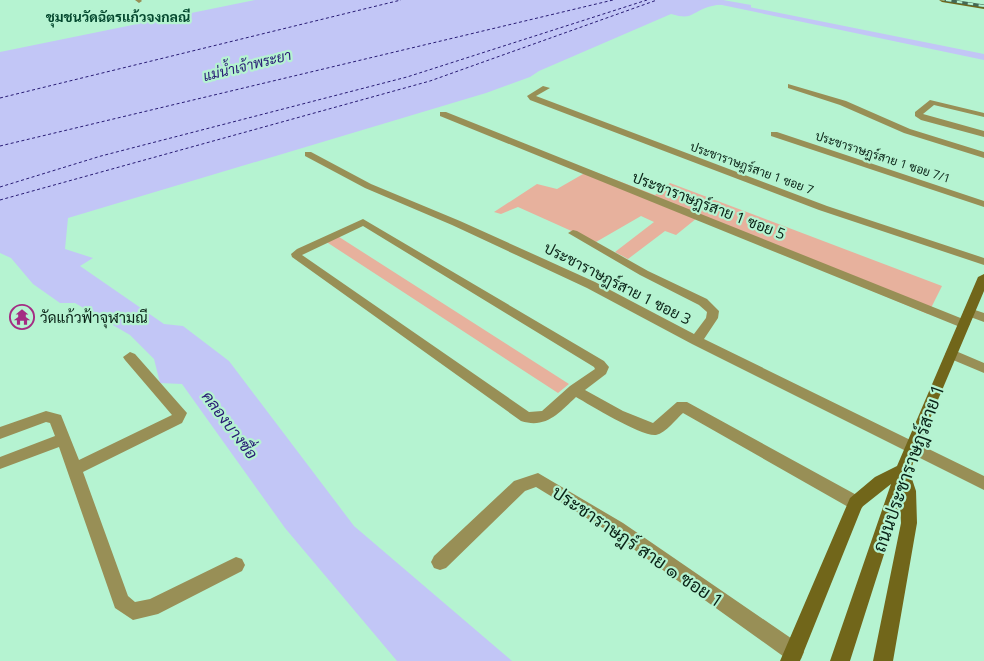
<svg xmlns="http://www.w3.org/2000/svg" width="984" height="661" font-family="'Open Sans',Sarabun,sans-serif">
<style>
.green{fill:#e7b19d}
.water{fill:#c2c6f6}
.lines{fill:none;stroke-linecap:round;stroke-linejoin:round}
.canal{fill:#c2c6f6;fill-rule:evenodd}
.ferry{stroke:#281b74;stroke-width:1;stroke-dasharray:3 2.5;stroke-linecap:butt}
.street{fill:#988f56;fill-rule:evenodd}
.secondary{fill:#71661a;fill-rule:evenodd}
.rail-casing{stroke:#446a56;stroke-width:3}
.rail{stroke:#b5f3d1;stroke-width:2;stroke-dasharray:5.5;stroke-linecap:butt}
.labels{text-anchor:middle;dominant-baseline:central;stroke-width:4.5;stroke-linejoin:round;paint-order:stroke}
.far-street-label{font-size:12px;fill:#0a2317;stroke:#b5f3d1}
.far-neighbourhood-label{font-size:14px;font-weight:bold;fill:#04482e;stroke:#b5f3d1}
.far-water-label{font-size:14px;font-style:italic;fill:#281b74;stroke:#b5f3d1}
.street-label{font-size:15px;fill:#0a2317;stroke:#b5f3d1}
.poi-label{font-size:15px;fill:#0a2317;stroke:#b5f3d1;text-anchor:start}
.water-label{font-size:16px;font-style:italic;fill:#281b74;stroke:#b5f3d1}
.near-street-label{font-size:18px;fill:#0a2317;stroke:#b5f3d1}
</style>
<rect width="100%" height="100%" fill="#b5f3d1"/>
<!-- green -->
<path class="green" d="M 590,170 L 655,195 L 670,183 L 942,286 L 928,314 L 697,218 L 676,235 L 665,231 L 628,259 L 615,252 L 654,222 L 641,216 L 596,242 L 518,207 L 501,214 L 494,212 L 537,184 L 557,189 Z
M 336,235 L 569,384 L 558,393 L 325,241 Z"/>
<!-- water -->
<path class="water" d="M 255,0 L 723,0 L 751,5 L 751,9 C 739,4 721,3 708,7 C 689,14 692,20 671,14 L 539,71 L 530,77 L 486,93 L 68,218 L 65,249 L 93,258 L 80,266 L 164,324 L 183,326 L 229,361 L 354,526 L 512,661 L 397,661 L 285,528 L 182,384 L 160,383 L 154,359 L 130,335 L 75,303 L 60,303 L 33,284 L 11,258 L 0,253 L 0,52 Z"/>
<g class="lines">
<!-- canal -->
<path class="canal" d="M 698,0 L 714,0 L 984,54 L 984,60 Z"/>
<!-- ferry -->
<path class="ferry" d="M 0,98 L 401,0
M 0,146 L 613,0
M 0,187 L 101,156 L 407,77 L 647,0
M 0,200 L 430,81 L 657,0"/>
<!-- street -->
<path class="street" d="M 135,0 L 141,0 L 142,1 L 139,3 Z
M 788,84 L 846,101 L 910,129 L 984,152 L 984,158 L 904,133 L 840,105 L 788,88 Z
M 543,86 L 550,88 L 536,96 L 827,206 L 984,258 L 984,265 L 819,210 L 530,100 L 527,96 Z
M 930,100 L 984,113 L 984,117 L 934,105 L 923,114 L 984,131 L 984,137 L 921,120 L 915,116 L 915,112 Z
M 440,112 L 446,112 L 968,321 L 970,324 L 968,327 L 960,327 L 440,116 Z
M 771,132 L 777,132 L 984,201 L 984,207 L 771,136 Z
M 305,152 L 311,152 L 371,184 L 460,221 L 595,282 L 694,334 L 706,318 L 707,312 L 699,305 L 640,275 L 568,233 L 573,230 L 577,231 L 648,271 L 707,299 L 719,311 L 718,318 L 704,339 L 984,476 L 984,490 L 692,344 L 587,288 L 452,225 L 365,188 L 305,156 Z
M 363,219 L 604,361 L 609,367 L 606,374 L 585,390 L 623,411 L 653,423 L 677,402 L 687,402 L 862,498 L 864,503 L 862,508 L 856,510 L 850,508 L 683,413 C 676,419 666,433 656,435 C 642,437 590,405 576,397 C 559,413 546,429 521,421 L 292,257 L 291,254 L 297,249 ZM 363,226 L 594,367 L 595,369 L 570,386 L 542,411 L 529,412 L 302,255 Z
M 969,308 L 984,313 L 984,322 L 965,315 L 963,312 Z
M 951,349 L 984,363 L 984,373 L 946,357 L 945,354 Z
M 130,352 L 135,354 L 187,413 L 182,423 L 83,472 L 128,596 L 135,602 L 150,599 L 236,557 L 242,559 L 245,565 L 242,571 L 158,614 L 133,620 L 115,608 L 59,447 L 0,469 L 0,457 L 55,436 L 50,423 L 46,422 L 0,439 L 0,427 L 46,411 L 61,415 L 79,460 L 172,415 L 125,360 L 123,357 Z
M 538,473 L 623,523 L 801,645 L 804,652 L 801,659 L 796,661 L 787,659 L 611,533 L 536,487 L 525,491 L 446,568 L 440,570 L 434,568 L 431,562 L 434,556 L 514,481 Z"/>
<!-- secondary -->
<path class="secondary" d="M 939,0 L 984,5 L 984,9 L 942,2 Z
M 984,274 L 984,291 L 918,447 L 910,473 L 916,491 L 917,523 L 893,661 L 873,661 L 901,523 L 900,504 L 850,661 L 830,661 L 891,484 L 862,507 L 800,661 L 780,661 L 850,498 L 875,477 L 897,466 L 978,277 Z"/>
<defs>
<path id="rail" d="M 946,0 L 984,6"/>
</defs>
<!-- rail casing -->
<use href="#rail" class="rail-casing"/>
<!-- rail -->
<use href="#rail" class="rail"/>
</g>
<!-- icons -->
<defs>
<symbol id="temple-ring" viewBox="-11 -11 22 22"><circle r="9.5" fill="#b5f3d1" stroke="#a42c83" stroke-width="1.5"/><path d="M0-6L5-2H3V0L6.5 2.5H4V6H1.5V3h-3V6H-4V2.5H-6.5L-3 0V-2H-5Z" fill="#a42c83"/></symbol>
</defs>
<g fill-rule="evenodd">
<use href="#temple-ring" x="8" y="303" width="28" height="28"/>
</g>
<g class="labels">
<!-- far-street labels -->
<g class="far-street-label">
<text transform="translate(883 157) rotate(18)">ประชาราษฎร์สาย 1 ซอย 7/1</text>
<text transform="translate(752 168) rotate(20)">ประชาราษฎร์สาย 1 ซอย 7</text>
</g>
<!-- far-neighbourhood labels -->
<g class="far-neighbourhood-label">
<text x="118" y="16">ชุมชนวัดฉัตรแก้วจงกลณี</text>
</g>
<!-- far-water labels -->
<g class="far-water-label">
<text transform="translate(247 65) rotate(-14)">แม่น้ำเจ้าพระยา</text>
</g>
<!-- street labels -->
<g class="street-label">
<text transform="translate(709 205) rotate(21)">ประชาราษฎร์สาย 1 ซอย 5</text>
<text transform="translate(618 283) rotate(27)">ประชาราษฎร์สาย 1 ซอย 3</text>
</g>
<!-- poi labels -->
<g class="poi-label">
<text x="40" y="317">วัดแก้วฟ้าจุฬามณี</text>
</g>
<!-- water labels -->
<g class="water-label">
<text transform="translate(230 425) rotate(53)">คลองบางซื่อ</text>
</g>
<!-- near-street labels -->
<g class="near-street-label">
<text transform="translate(908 468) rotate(-70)">ถนนประชาราษฎร์สาย 1</text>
<text transform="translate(638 546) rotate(34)">ประชาราษฎร์ สาย ๑ ซอย 1</text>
</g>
</g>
</svg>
